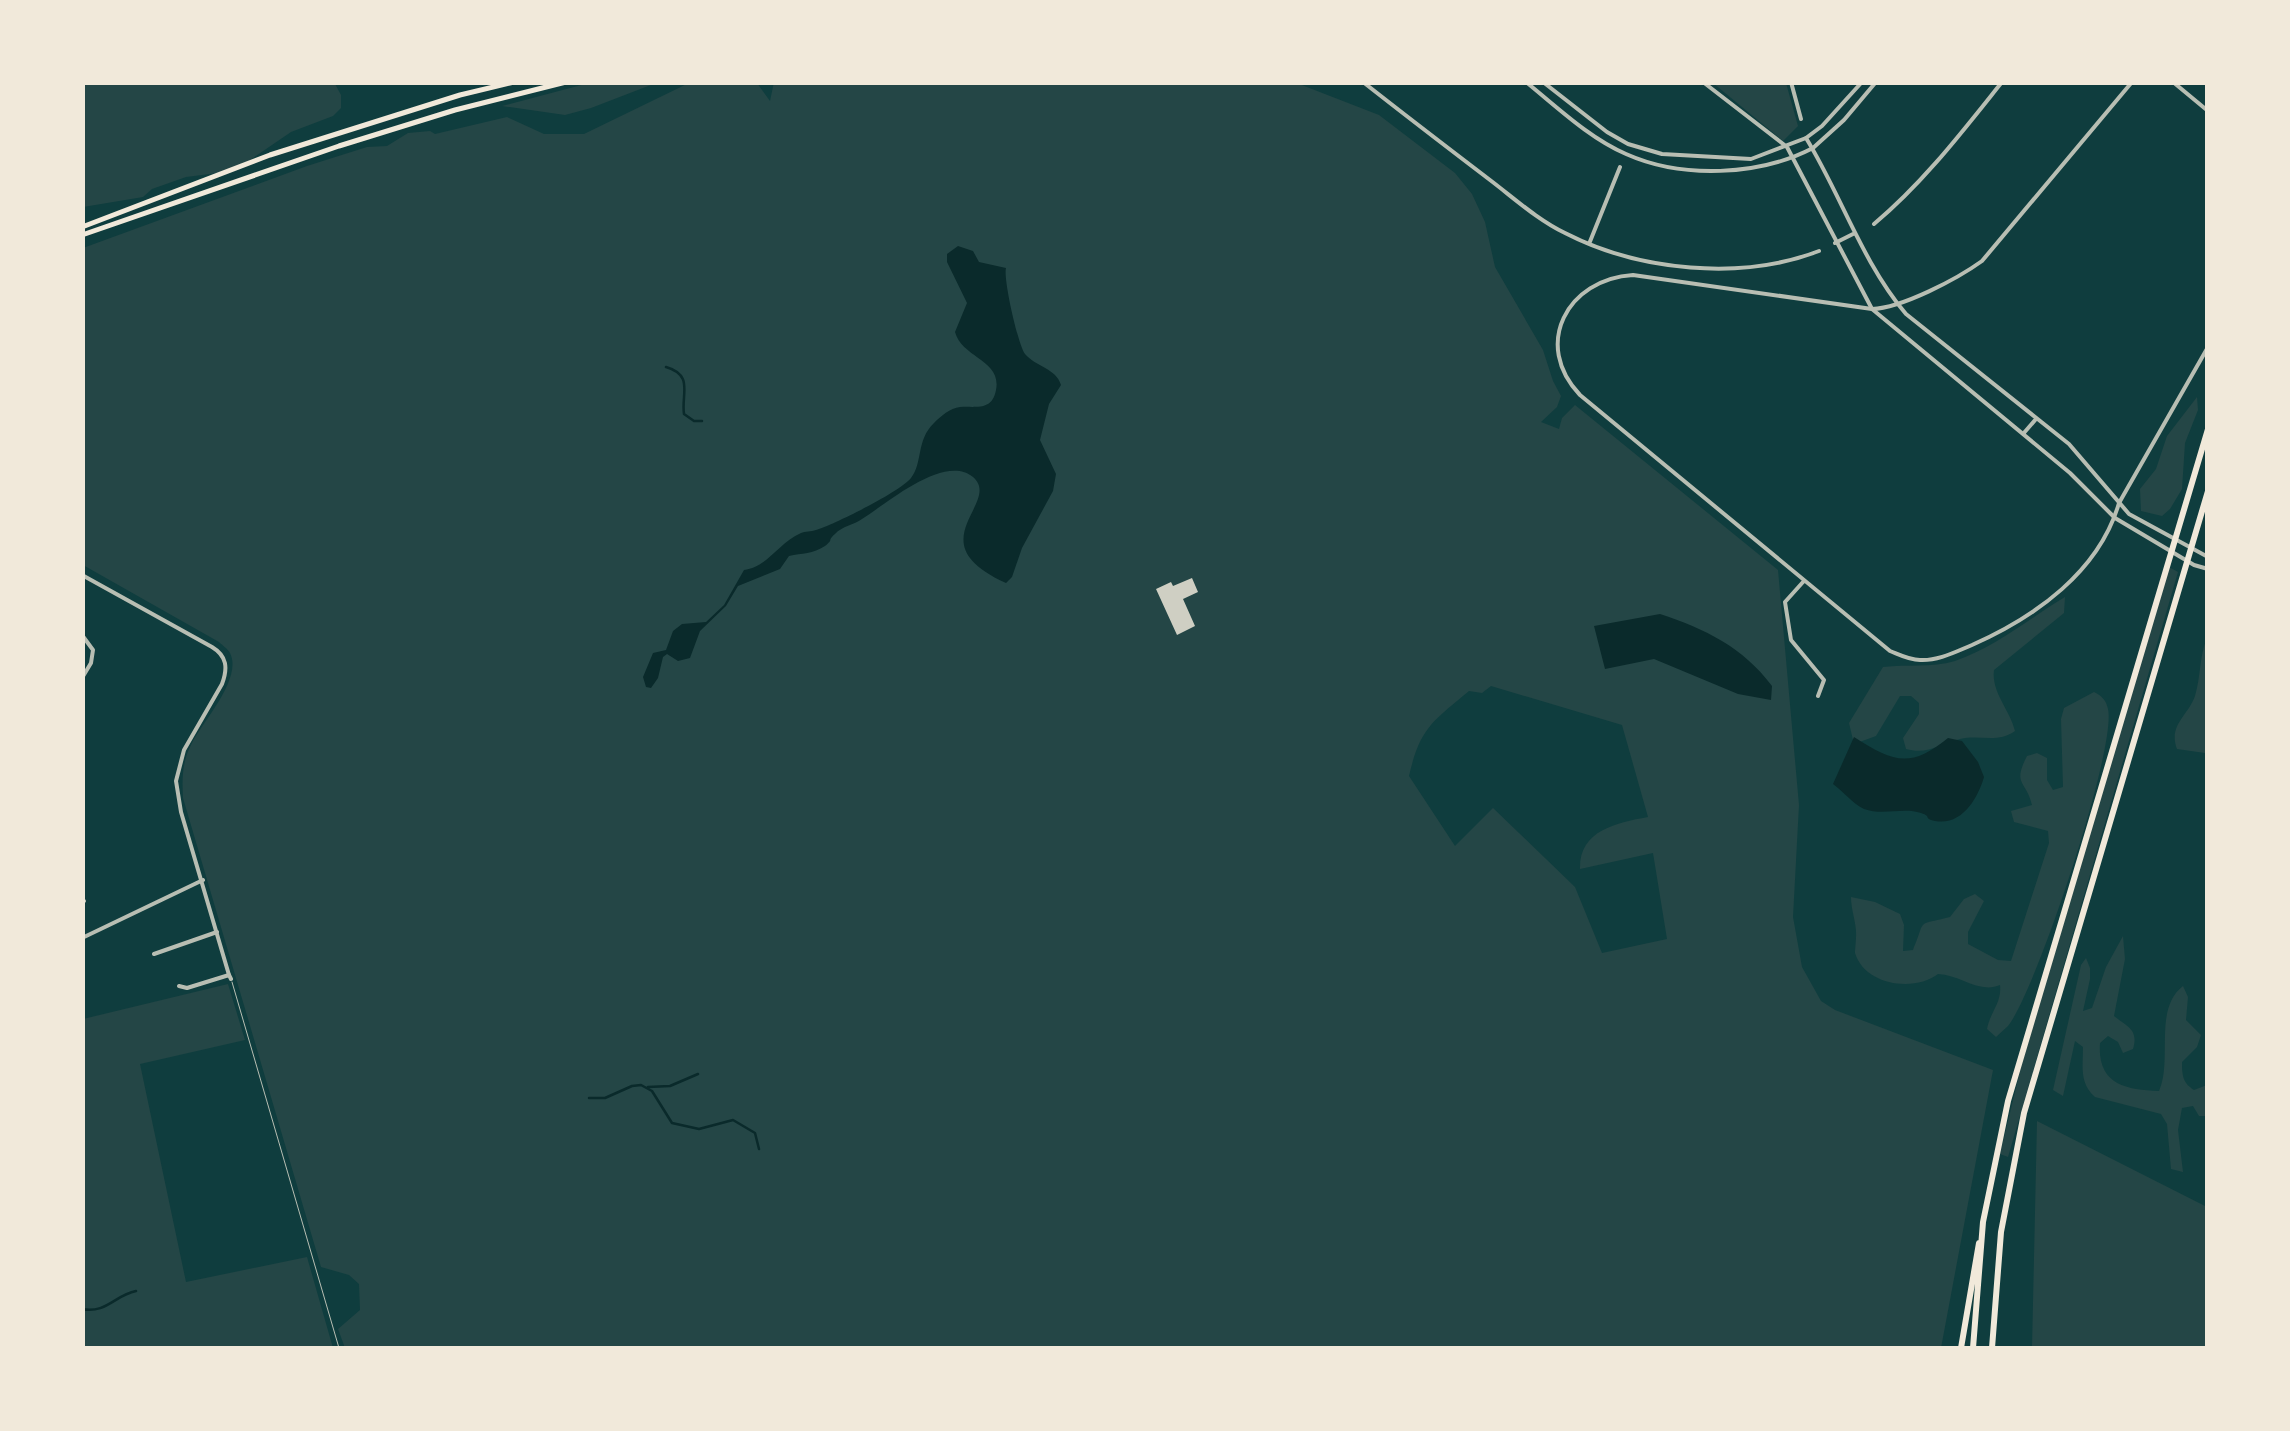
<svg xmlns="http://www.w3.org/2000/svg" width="2290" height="1431" font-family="Manrope,sans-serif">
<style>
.green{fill:#244646;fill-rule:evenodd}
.water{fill:#0a2a2b}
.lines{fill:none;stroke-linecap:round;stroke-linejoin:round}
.stream{stroke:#0a2a2b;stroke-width:2.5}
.building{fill:#cfcfc3}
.service{stroke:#b8beb3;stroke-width:1}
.minor{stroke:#b8beb3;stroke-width:4}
.tertiary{stroke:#b8beb3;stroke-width:4}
.primary{stroke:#f1e9da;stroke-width:5}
.motorway{stroke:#f1e9da;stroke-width:6}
</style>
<rect width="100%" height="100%" fill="#0f3d3e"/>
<!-- green -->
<path class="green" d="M 334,82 L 341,95 L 341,108 L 333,116 L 291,132 L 234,171 L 186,177 L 152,189 L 143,197 L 83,207 L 83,83 Z
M 691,82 L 757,83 L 770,101 L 774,82 L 1294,82 L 1379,115 L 1455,173 L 1472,194 L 1485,222 L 1495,267 L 1543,350 L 1553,381 L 1561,396 L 1557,407 L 1541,422 L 1559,429 L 1562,418 L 1575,405 L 1778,570 L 1799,805 L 1793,917 L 1802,967 L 1821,1001 L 1835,1010 L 1993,1070 L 1941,1348 L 345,1348 L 338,1329 L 360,1310 L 359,1284 L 349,1275 L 321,1267 L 183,798 C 182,779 182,762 191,745 C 202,722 243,679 230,653 C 228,649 223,646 219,642 L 83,565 L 83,248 L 307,166 L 367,147 L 387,146 L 408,133 L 430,131 L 435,134 L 507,117 L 544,134 L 584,134 ZM 1491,686 L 1622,725 L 1648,817 C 1615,823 1579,831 1580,869 L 1653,853 L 1667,939 L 1602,953 L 1575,887 L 1493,808 L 1455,846 L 1409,776 C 1420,728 1432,722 1469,691 L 1482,693 Z
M 589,83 L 656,83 L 591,108 L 565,115 L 502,106 Z
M 1713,83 L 1786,83 L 1798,126 L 1783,141 Z
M 2197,397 L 2198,410 L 2185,443 L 2182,489 L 2170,509 L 2162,516 L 2141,511 L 2140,489 L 2156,469 L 2167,436 Z
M 2169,567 L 2178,572 L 2008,1157 L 2000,1154 L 2021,1067 Z
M 2065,597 L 2064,613 L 1994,670 C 1991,692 2010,710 2015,731 C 1997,744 1980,734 1960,739 C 1940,744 1928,755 1906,749 L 1903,738 L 1919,714 L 1919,703 L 1911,696 L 1900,696 L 1876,736 L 1854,744 L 1849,723 L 1883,667 C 1908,664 1931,668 1955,661 C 1994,648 2030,618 2065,597 Z
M 2207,638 L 2208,750 L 2205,753 L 2177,749 C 2168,725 2188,716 2195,696 C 2201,676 2199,657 2207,638 Z
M 2094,692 C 2102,696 2106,700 2108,709 C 2117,749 2035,993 2008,1026 C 2004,1030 2000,1033 1996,1037 L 1987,1029 C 1990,1012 2002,1003 2000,985 C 1979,994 1961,975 1938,974 C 1915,992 1865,986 1855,953 C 1855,951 1856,940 1856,937 C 1857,924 1851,911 1851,897 L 1875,902 L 1900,914 L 1904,925 L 1903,951 L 1913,950 C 1927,918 1914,926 1950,917 L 1964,899 L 1975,894 L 1984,901 L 1968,932 L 1968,944 L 1998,960 L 2011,961 L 2049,843 L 2048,831 L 2014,822 L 2011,811 L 2032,805 C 2026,780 2012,785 2027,756 L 2037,753 L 2047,758 L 2047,780 L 2053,790 L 2063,787 L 2061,719 L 2064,708 Z
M 2123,936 L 2125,959 L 2114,1016 C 2127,1027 2139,1029 2133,1049 L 2123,1053 L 2118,1042 L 2108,1036 L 2100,1043 C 2097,1084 2125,1090 2159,1091 C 2173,1060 2153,1009 2183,986 L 2188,997 L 2186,1020 L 2201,1035 L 2197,1047 L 2182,1062 C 2182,1076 2183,1083 2194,1090 L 2207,1085 L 2208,1116 L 2199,1116 L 2193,1106 L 2182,1108 L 2178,1130 L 2183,1172 L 2171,1169 L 2167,1124 L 2161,1114 L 2095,1097 C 2079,1083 2083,1066 2083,1047 L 2075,1041 L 2063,1096 L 2053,1090 L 2081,965 L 2086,958 L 2090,968 L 2090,979 L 2083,1011 L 2092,1008 L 2106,967 Z
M 228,984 L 245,1040 L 140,1064 L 186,1282 L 307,1257 L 333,1348 L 83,1348 L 83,1019 Z
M 2037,1121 L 2207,1207 L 2207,1348 L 2032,1348 Z"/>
<!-- water -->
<path class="water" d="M 958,246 L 973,251 L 979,262 L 1006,268 C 1003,278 1018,345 1025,354 C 1036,367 1056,368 1061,385 L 1049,404 L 1040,440 L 1056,474 L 1053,491 L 1022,548 L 1012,577 L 1006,583 C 915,542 1003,503 973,477 C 944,453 885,505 862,519 C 854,525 842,526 835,534 C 826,542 835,538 825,546 C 813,554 802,553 789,556 L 780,569 L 738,586 L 726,606 L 700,631 L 690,658 L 678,661 L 667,654 L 663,657 L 658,678 L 651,688 L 646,687 L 643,677 L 653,653 L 666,650 L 673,631 L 682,624 L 706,622 L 724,605 L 744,570 C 768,567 778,543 801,533 C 805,531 811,532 816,530 C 833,525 900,492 911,478 C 923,463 916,440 934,423 C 941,416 950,408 960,407 C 977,406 992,411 996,390 C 1002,360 962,358 955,332 L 967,303 L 947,262 L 947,254 Z
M 1660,614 C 1705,629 1743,647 1772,686 L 1771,700 L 1738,694 L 1654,659 L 1605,669 L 1594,626 Z
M 1854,737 C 1893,762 1910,769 1948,738 L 1962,741 L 1978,762 L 1984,777 C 1978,798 1962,826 1935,821 C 1922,818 1933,817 1921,813 C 1903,807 1883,816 1864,809 C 1853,804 1843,791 1833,784 Z"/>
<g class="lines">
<!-- stream -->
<path class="stream" d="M 666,367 C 694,375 681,394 684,414 L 694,421 L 702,421
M 648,1087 L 670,1086 L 698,1074
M 589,1098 L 605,1098 L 632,1086 L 641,1085 L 652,1091 L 672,1123 L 699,1129 L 733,1120 L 755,1133 L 759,1149
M 82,1309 C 106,1314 115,1295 136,1291"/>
</g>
<!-- building -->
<path class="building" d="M 1192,578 L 1198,592 L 1183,599 L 1195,626 L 1177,635 L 1156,589 L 1171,582 L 1173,586 Z"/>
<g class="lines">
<!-- service -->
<path class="service" d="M 232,982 L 339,1348"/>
<!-- minor -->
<path class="minor" d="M 1363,82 C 1405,115 1448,148 1490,180 C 1515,199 1538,220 1565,233 C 1639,271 1741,281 1819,251
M 1791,82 L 1801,119
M 2132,82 L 1982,261 C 1957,279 1902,308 1872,309 L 1633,275 C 1567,279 1532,345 1580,395 L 1890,651 C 1900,655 1909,660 1920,660 C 1938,661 1955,652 1972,645 C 2035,617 2099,572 2119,503 L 2208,347
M 2173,82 L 2208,111
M 1806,138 L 1822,126 L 1862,82
M 1813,148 L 1844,120 L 1876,82
M 1874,224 C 1923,183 1962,132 2002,82
M 1589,244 L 1620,167
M 1803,582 L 1785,602 L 1791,640 L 1824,680 L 1818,696
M 82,635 L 93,650 L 91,663 L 82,678
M 82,902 L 84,901
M 82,938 L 203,880
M 154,954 L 217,932
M 179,986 L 187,988 L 229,975 L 231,979"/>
<!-- tertiary -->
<path class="tertiary" d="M 1526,82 C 1557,107 1589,138 1626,154 C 1682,179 1759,176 1813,148
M 1543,82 L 1607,132 L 1628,144 L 1662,154 L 1751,159 L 1806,138 C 1841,195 1862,262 1906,314 L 2069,444 L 2129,514 L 2208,557
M 1703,82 L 1787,147 L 1872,309 L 2070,473 L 2115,518 L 2194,565 L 2208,569
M 1835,243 L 1853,234
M 2023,434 L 2036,419
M 82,575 L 212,647 C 227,656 228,668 222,684 L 184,750 L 176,781 L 181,812 L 229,975"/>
<!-- primary -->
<path class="primary" d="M 82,227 L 270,155 L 460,95 L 514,82
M 82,235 L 339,146 L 455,110 L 566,82"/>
<!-- motorway -->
<path class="motorway" d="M 1961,1348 L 1979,1243
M 1973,1348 L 1983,1222 L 2008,1101 L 2208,429
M 1992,1348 L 2001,1232 L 2024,1113 L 2208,491"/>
</g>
<!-- border -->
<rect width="2290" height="1431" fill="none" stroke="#f1e9da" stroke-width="170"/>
</svg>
